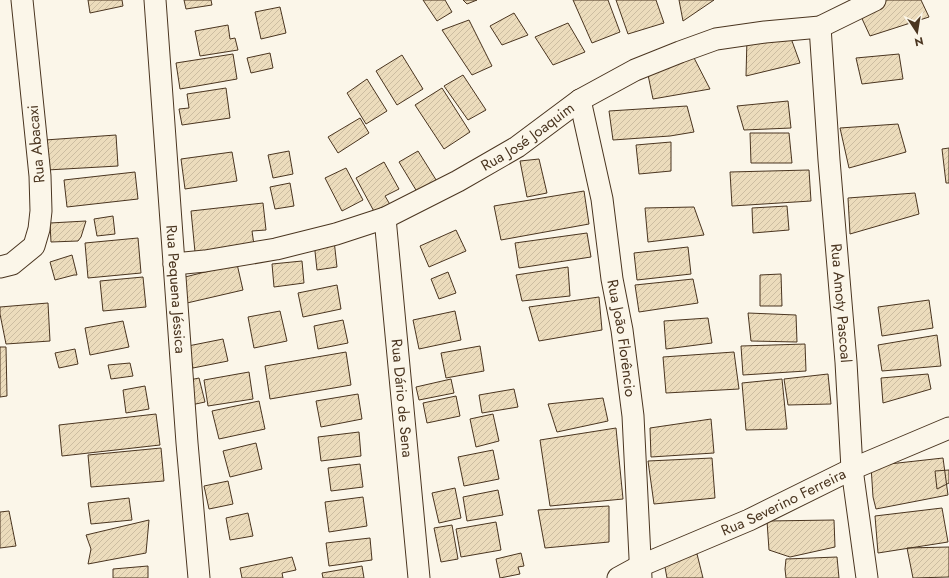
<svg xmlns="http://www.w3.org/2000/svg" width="949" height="578" font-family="Jost,sans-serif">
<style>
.building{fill:url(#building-hatch);stroke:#4a3520}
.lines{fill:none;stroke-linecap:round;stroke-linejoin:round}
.minor-casing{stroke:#4a3520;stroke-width:23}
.minor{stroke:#fbf6e9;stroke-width:21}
.labels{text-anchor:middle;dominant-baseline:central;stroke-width:3;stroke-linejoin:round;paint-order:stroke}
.street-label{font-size:15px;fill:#4a3520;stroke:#fbf6e9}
</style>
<defs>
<pattern id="building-hatch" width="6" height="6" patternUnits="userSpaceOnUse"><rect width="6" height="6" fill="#ecdcbc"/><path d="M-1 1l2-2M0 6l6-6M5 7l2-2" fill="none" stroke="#ccbda1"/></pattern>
</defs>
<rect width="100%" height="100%" fill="#fbf6e9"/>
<!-- building -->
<path class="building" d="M 88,0 L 122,0 L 123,6 L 90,13 Z
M 184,0 L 211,0 L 212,5 L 186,9 Z
M 423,0 L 445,0 L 452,12 L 437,21 Z
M 463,0 L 477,0 L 467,4 Z
M 573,0 L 608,0 L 620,32 L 592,43 Z
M 616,0 L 656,0 L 664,23 L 628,34 Z
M 679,0 L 714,0 L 683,21 Z
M 880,0 L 921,0 L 929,17 L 870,36 L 858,10 Z
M 280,7 L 286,33 L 261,39 L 255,12 Z
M 514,13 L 528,35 L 502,45 L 490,26 Z
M 469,20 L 492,66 L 472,75 L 442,30 Z
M 568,23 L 585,52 L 553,65 L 535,37 Z
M 228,25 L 230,39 L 235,38 L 238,50 L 200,56 L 195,31 Z
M 788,30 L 800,63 L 746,76 L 747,38 Z
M 270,53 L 273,68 L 251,73 L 247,58 Z
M 233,54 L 237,79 L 180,89 L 176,63 Z
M 692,54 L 710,89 L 653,99 L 647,70 Z
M 899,54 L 903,79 L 862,84 L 856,58 Z
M 402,55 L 423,89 L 397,105 L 376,71 Z
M 463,75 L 486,110 L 468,120 L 444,86 Z
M 367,79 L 387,111 L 366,124 L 347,93 Z
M 226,88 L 230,118 L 182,125 L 179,109 L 189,108 L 187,94 Z
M 442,88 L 470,132 L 444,149 L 415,105 Z
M 788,101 L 791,128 L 744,130 L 737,106 Z
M 687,106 L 694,132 L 670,136 L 613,140 L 609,111 Z
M 360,118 L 369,133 L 338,153 L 328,137 Z
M 898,124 L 906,152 L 849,168 L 840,128 Z
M 750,133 L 789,133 L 792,163 L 751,163 Z
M 116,135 L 118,166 L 47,170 L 45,140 Z
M 671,142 L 671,171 L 639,174 L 636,145 Z
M 949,148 L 949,183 L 946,183 L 942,149 Z
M 289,151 L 293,174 L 273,178 L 268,155 Z
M 418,151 L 438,183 L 419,195 L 399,162 Z
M 232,152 L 237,181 L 185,189 L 181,159 Z
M 539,159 L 547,193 L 527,197 L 520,161 Z
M 384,162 L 399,189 L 385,196 L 392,208 L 377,217 L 356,178 Z
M 346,168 L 363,200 L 342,211 L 325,178 Z
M 809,170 L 811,201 L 732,206 L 730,172 Z
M 135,172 L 138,199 L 67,207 L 64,180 Z
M 290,183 L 294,206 L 275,209 L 270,187 Z
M 584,191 L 589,224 L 501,240 L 494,206 Z
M 915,193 L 919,214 L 850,234 L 848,198 Z
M 263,203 L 266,230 L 252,231 L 254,245 L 195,252 L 191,211 Z
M 787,206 L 789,230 L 753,233 L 752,208 Z
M 694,207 L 704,235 L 648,242 L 645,208 Z
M 113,216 L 115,234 L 97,236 L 94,219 Z
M 86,221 L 81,237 L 78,241 L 51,242 L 50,223 Z
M 456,230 L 466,251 L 429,267 L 420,246 Z
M 587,233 L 591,257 L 519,268 L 515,243 Z
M 138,238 L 141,273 L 88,278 L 85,243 Z
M 334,240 L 337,267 L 317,270 L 314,242 Z
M 688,247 L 691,274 L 637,280 L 634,253 Z
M 72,255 L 77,275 L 74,275 L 55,280 L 50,262 Z
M 302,261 L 304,283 L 274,287 L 272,264 Z
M 237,264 L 243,290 L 187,303 L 181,278 Z
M 568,267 L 570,296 L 522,301 L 516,275 Z
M 448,272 L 456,293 L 439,299 L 431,279 Z
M 781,274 L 782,306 L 760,306 L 760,275 Z
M 143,277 L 146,307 L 103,311 L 100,281 Z
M 693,279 L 698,303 L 639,312 L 635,285 Z
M 337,285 L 341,309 L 303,317 L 298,293 Z
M 599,297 L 602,330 L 539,341 L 529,307 Z
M 929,300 L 933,328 L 882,336 L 878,307 Z
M 48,303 L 50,341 L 6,344 L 0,314 L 0,307 Z
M 280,311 L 287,341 L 254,348 L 248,317 Z
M 455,311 L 461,340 L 419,349 L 413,320 Z
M 748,313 L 796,315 L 797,342 L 751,341 Z
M 708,318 L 712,343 L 666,349 L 664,321 Z
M 343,320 L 348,343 L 318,349 L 314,326 Z
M 123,321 L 129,347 L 90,355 L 85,328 Z
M 937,335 L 941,366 L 882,371 L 878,345 Z
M 223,339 L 228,361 L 193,368 L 188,346 Z
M 805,344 L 806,371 L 743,375 L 741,346 Z
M 480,346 L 484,371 L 446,378 L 441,353 Z
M 0,347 L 6,347 L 7,396 L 0,397 Z
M 75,349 L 78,364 L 59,368 L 55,353 Z
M 346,352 L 351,385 L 270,399 L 265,366 Z
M 734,352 L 739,389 L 666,393 L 663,357 Z
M 130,363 L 133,376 L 111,379 L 108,365 Z
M 249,372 L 253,399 L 208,406 L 204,380 Z
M 828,374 L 831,404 L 788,405 L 784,379 Z
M 928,374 L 931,389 L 883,403 L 881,378 Z
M 199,378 L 205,402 L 191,405 L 185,381 Z
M 451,379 L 454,393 L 419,400 L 416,387 Z
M 782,379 L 787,429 L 746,430 L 742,383 Z
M 145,386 L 149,409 L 126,413 L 123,390 Z
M 514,389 L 518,407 L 482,413 L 479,395 Z
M 358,394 L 362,419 L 321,427 L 316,401 Z
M 456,396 L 460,416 L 427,423 L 423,403 Z
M 603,398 L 608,421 L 557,432 L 548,404 Z
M 259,401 L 265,429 L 219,439 L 212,411 Z
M 156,414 L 160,445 L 62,456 L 59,425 Z
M 493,414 L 499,441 L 476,447 L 470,419 Z
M 711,419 L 714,453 L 651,457 L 650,428 Z
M 616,428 L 623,499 L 550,506 L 540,440 Z
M 359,432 L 361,456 L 321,461 L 318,437 Z
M 256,443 L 262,469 L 230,477 L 223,451 Z
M 161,448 L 164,481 L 91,487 L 88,455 Z
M 493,450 L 499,479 L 464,486 L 458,457 Z
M 712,458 L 715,498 L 654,504 L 648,461 Z
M 943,458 L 948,495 L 876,509 L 873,497 L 871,466 Z
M 360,464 L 363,487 L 331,491 L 328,468 Z
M 949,470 L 949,483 L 937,489 L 935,471 Z
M 228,481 L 233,504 L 209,509 L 204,486 Z
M 455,488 L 461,518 L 439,523 L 432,493 Z
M 498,490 L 503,515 L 467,521 L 463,497 Z
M 363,497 L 367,526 L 329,532 L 325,502 Z
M 129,498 L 132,520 L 91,524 L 88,503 Z
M 609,506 L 609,542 L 545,548 L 538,510 Z
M 942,508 L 948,542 L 878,553 L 875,516 Z
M 9,511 L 16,546 L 0,548 L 0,512 Z
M 248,513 L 253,536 L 230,540 L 226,518 Z
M 149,520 L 146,553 L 88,564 L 91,549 L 86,535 Z
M 834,520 L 835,547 L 790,557 L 769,550 L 767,521 Z
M 496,522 L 501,550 L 461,557 L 456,529 Z
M 452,525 L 458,559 L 441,562 L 434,528 Z
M 370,538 L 372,560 L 329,566 L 326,543 Z
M 949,547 L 949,577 L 913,578 L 907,548 Z
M 521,553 L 524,566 L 518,567 L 520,574 L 500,578 L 496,559 Z
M 697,554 L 703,578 L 667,578 L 664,562 Z
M 292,557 L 296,570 L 282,573 L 283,578 L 242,578 L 240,568 Z
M 837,557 L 839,578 L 786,578 L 785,569 L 786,559 Z
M 148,566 L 148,578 L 113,578 L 113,569 Z
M 362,566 L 364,578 L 323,578 L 322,573 Z"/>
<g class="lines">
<defs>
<g id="minor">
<path id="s1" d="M 155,0 L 187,443 L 199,578"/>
<path id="s2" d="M 820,27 L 829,160 L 846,362 L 852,469 L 867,578"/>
<path id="s3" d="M 580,100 L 602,199 L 612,279 L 622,330 L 633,416 L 641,578"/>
<path id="s4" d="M 385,218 L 419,578"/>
<path id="s5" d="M 174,264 L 205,261 L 276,249 L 336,234 L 385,218 L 458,181 L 517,147 L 580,100 L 635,70 L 680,52 L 716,39 L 765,32 L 820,27 L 875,0"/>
<path d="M 0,267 L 12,264 L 34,246 L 39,229 L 41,211 L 40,176 L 22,0"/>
<path id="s6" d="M 618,578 L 640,566 L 749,520 L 852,469 L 949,428"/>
</g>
</defs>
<!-- minor casing -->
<use href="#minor" class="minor-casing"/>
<!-- minor -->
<use href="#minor" class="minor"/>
</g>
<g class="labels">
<!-- street labels -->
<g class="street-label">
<text stroke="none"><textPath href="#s5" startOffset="381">Rua José Joaquim</textPath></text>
<text transform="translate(36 144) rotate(-95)">Rua Abacaxi</text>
<text stroke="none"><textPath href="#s1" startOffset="290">Rua Pequena Jéssica</textPath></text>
<text stroke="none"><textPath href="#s2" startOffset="277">Rua Amoty Pascoal</textPath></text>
<text stroke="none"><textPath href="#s3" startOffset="242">Rua João Florêncio</textPath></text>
<text stroke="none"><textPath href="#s4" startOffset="181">Rua Dário de Sena</textPath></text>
<text stroke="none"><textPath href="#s6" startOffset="182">Rua Severino Ferreira</textPath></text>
</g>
</g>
<!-- north arrow -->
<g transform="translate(917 32) rotate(168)" stroke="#fbf6e9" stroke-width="3" paint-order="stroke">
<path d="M0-3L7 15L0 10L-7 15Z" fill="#4a3520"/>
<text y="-6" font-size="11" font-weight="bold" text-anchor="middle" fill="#4a3520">N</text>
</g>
</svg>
